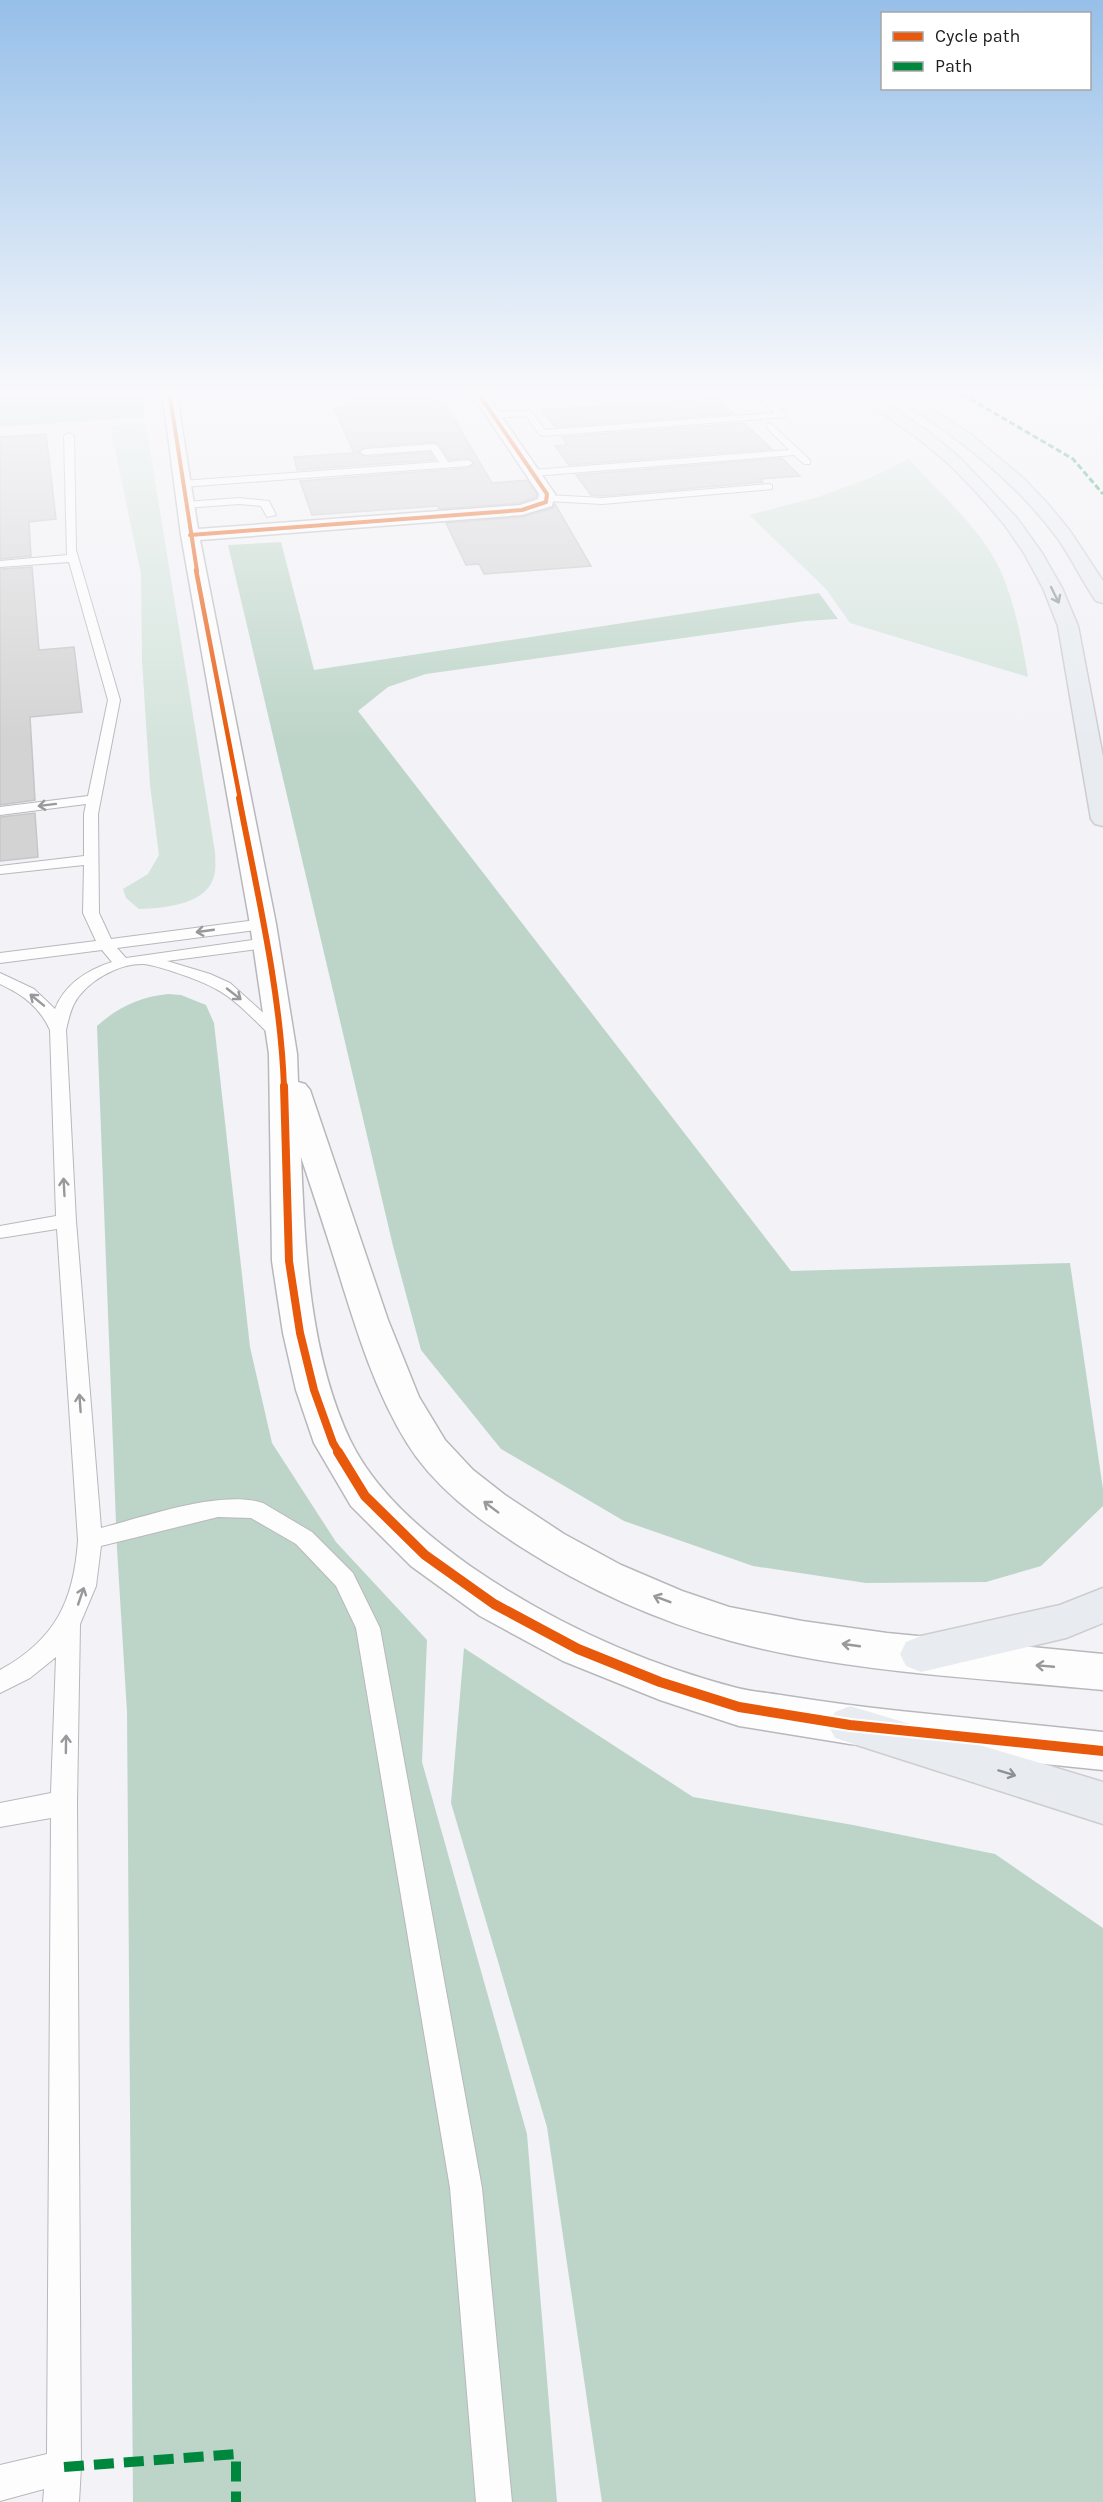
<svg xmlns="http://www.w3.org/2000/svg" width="1103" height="2502" font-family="Karla,sans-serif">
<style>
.green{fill:#d4e4dc}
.forest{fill:#bdd5c8}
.building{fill:#d4d3d4;stroke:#c6c5c7;stroke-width:1.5}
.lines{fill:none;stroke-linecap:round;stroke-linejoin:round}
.service-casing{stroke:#b8b8bc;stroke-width:2}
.minor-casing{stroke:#b8b8bc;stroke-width:3}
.primary-casing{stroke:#cdcdcf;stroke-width:3}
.service{fill:#fdfdfe;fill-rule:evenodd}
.minor{fill:#fdfdfe;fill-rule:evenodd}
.primary{fill:#e8ecf0;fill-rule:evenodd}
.quiet-far1{stroke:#00873e;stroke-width:3;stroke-dasharray:6 3;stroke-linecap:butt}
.quiet{stroke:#00873e;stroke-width:10;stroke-dasharray:20 10;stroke-linecap:butt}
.cycleway-far4-casing{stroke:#fff;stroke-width:5}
.cycleway-far3-casing{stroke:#fff;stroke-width:7}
.cycleway-far2-casing{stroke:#fff;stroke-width:9}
.cycleway-far1-casing{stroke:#fff;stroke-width:11}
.cycleway-casing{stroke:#fff;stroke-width:14}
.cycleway-far4{stroke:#e8590c;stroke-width:4}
.cycleway-far3{stroke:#e8590c;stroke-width:4.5}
.cycleway-far2{stroke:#e8590c;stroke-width:6}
.cycleway-far1{stroke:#e8590c;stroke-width:8}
.cycleway{stroke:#e8590c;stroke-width:10}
.oneway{stroke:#8e9093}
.oneway2{stroke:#99999b}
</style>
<rect width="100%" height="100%" fill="#f2f2f7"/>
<!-- green -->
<path class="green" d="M 146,424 L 215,852 C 215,858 216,865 215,871 C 211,905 165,908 139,909 L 126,898 L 123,889 L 148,874 L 159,855 L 150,785 L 142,660 L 141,574 L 110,426 Z
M 909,459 C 941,495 983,530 1002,574 C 1016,607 1022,643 1028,677 L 850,623 L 826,589 L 749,515 L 818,497 L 870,478 Z"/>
<!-- forest -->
<path class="forest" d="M 0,390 L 144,390 L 144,417 L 0,427 Z
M 281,542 L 314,670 L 819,593 L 838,619 L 805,621 L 426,674 L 388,687 L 358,711 L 791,1271 L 1070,1263 L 1103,1489 L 1103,1506 L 1041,1566 L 986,1582 L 866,1583 L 753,1566 L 624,1521 L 501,1449 L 421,1350 L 393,1246 L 228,545 Z
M 168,994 L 181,995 L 206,1005 L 214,1023 L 250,1347 L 272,1443 L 336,1542 L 427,1640 L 422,1762 L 527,2134 L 557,2502 L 133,2502 L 127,1712 L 117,1549 L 97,1026 C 118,1007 140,997 168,994 Z
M 464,1648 L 693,1797 L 853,1825 L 995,1854 L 1103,1928 L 1103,2502 L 602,2502 L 547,2127 L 451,1803 Z"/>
<!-- building -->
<path class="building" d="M 343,390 L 429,390 L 435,401 L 443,400 L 492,483 L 527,480 L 537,494 L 536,497 L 520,503 L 439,509 L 438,506 L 312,515 L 300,481 L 468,468 L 475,464 L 468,458 L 449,460 L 439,444 L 434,442 L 365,447 L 358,453 L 365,457 L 430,452 L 435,460 L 297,470 L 294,457 L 354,453 L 334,408 L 350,406 Z
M 717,398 L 734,414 L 555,427 L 542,410 Z
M 744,423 L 772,449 L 569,465 L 555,446 L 567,445 L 562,437 Z
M 46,434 L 56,519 L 29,522 L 31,556 L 0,559 L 0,437 Z
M 782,458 L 800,476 L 760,479 L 763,482 L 602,496 L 591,495 L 576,475 Z
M 555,504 L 591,566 L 484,574 L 479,564 L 466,565 L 446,523 L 522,517 L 553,508 Z
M 32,567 L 39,650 L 74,647 L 82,712 L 30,717 L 35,800 L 0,805 L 0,569 Z
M 35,813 L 38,857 L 0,861 L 0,817 Z"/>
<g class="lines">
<defs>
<path id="service" d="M 245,390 L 292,390 L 288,393 L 170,401 L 166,398 L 170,395 Z
M 474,390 L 504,390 L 477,395 L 474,394 Z
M 758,390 L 785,413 L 785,417 L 543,436 L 540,435 L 526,416 L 494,418 L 490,415 L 494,412 L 531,411 L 545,430 L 775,413 L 755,395 L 755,391 Z
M 770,423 L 810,460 L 810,464 L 804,464 L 794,455 L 533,476 L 528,473 L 533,470 L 789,450 L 767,428 L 767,424 Z
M 69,433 L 74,436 L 76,550 L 120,700 L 98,814 L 99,913 L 111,939 L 263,919 L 268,921 L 271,924 L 268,927 L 263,929 L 117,948 L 126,958 L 266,938 L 272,940 L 274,943 L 272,946 L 266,948 L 167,961 L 210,974 L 230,983 L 289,1036 L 287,1040 L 275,1040 C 258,1024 236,999 216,989 C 202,981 158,965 143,964 C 119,963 85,982 74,1004 C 70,1012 68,1021 66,1030 L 76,1221 L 101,1528 C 144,1517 221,1489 263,1503 L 312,1532 L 353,1573 L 380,1628 L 482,2188 L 512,2502 L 476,2502 L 450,2188 L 356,1628 L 336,1586 L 296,1544 L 251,1518 L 218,1517 L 101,1546 L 96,1586 L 80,1624 L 77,1803 L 81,2467 L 79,2502 L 43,2502 L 44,2489 L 0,2501 L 0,2465 L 47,2454 L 51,1818 L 0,1827 L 0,1803 L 51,1793 L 56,1657 L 30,1678 L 0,1693 L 0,1670 C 55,1640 74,1601 78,1540 L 57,1229 L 0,1238 L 0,1226 L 56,1216 L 50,1030 C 39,1006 23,995 0,984 L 0,973 L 34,989 L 55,1009 C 65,984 87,970 112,962 L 102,950 L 0,963 L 0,953 L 96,941 L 83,913 L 84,865 L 0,874 L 0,866 L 84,856 L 84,814 L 86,804 L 0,815 L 0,807 L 88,796 L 108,700 L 69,562 L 0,567 L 0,561 L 67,555 L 64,436 Z
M 434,444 L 437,445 L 448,462 L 468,460 L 473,463 L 468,466 L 182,487 L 177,484 L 182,481 L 439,462 L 431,450 L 365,455 L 360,452 L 365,449 Z
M 769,484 L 772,485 L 772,489 L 602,504 L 548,501 L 543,498 L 548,495 L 602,498 Z
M 239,498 L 269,501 L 276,515 L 267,517 L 261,506 L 239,504 L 185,508 L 180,505 L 185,502 Z"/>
<path id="minor" d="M 162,390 L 176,390 L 198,529 L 520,505 L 538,499 L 539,494 L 469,390 L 483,390 L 555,494 L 552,506 L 522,515 L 200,540 L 276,924 L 297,1054 L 298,1082 L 305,1084 L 310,1090 L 388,1320 L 419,1397 L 445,1440 L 473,1470 L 505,1495 L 564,1534 L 621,1565 L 682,1591 L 729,1607 L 802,1621 L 887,1633 L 1103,1654 L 1103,1690 C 982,1678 849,1673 731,1641 C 657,1621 585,1588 521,1547 C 478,1519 434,1487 407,1443 C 375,1391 357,1332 339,1274 C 327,1235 314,1196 301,1157 C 305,1251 309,1352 350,1440 C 375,1492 424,1533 470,1566 C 551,1622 642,1663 737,1688 C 753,1692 771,1693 787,1696 C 825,1702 862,1707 900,1711 C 968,1718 1035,1725 1103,1732 L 1103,1770 L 850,1744 L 739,1726 L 660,1700 L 563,1661 L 480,1616 L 411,1566 L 351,1506 L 314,1443 L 296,1390 L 283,1333 L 272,1261 L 269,1054 L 250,924 L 181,535 Z"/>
<path id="primary" d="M 850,390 L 867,390 L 930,433 L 961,459 L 1016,517 L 1042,553 L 1062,588 L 1078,626 L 1103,757 L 1103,826 L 1095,824 L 1091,819 L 1058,626 L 1043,588 L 1024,553 L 1004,524 L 978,494 L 950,465 L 919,439 Z
M 902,391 L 969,433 L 1023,478 L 1047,503 L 1070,531 L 1103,581 L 1103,603 L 1096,601 C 1082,581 1072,559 1058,539 C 1015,480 957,437 897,398 L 895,395 Z
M 1103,1588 L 1103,1623 L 1066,1638 L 921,1672 L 906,1666 L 900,1654 L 906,1642 L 921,1636 L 1060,1605 Z
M 850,1706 L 1103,1782 L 1103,1824 L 835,1738 L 828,1725 L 835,1712 Z"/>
</defs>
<!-- service casing -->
<use href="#service" class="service-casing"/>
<!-- minor casing -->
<use href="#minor" class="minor-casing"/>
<!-- primary casing -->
<use href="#primary" class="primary-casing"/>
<!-- service -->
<use href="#service" class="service"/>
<!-- minor -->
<use href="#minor" class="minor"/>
<!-- primary -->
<use href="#primary" class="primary"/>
<!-- quiet-far1 -->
<path class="quiet-far1" d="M 955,390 L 1073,459 L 1103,494"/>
<!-- quiet -->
<path class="quiet" d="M 64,2467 L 236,2454 L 236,2502"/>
<defs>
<path id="cycleway-far4" d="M 169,390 L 197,571
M 190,535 L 522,510 L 546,502 L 547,494 L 476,390"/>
<path id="cycleway-far3" d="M 196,570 L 240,799"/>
<path id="cycleway-far2" d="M 239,798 C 257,891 281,994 284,1088"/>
<path id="cycleway-far1" d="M 284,1086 L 289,1261 L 300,1333 L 314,1390 L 333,1443 L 339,1453"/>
<path id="cycleway" d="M 338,1452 L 365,1496 L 425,1555 L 494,1604 L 578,1649 L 660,1682 L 739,1707 L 850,1725 L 1103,1751"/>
</defs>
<!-- cycleway-far4 casing -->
<use href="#cycleway-far4" class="cycleway-far4-casing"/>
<!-- cycleway-far3 casing -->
<use href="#cycleway-far3" class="cycleway-far3-casing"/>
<!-- cycleway-far2 casing -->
<use href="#cycleway-far2" class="cycleway-far2-casing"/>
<!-- cycleway-far1 casing -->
<use href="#cycleway-far1" class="cycleway-far1-casing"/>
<!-- cycleway casing -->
<use href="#cycleway" class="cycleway-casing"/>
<!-- cycleway-far4 -->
<use href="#cycleway-far4" class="cycleway-far4"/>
<!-- cycleway-far3 -->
<use href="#cycleway-far3" class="cycleway-far3"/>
<!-- cycleway-far2 -->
<use href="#cycleway-far2" class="cycleway-far2"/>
<!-- cycleway-far1 -->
<use href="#cycleway-far1" class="cycleway-far1"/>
<!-- cycleway -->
<use href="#cycleway" class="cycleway"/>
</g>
<!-- one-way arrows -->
<defs><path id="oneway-shaft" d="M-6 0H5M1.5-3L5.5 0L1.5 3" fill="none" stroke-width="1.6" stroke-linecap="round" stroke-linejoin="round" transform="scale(1.5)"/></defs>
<g class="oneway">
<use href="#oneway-shaft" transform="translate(1055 595) rotate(64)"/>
<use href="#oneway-shaft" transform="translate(1007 1773) rotate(17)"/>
</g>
<g class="oneway2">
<use href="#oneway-shaft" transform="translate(47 805) rotate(173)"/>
<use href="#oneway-shaft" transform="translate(205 931) rotate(172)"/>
<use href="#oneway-shaft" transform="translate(234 994) rotate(38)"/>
<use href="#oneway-shaft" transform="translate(37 1000) rotate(-141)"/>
<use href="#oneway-shaft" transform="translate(64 1187) rotate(-93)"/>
<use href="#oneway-shaft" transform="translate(80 1403) rotate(-94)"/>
<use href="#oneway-shaft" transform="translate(491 1507) rotate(-143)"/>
<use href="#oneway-shaft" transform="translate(81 1596) rotate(-71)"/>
<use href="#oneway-shaft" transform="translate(662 1599) rotate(-159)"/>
<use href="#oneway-shaft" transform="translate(851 1645) rotate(-172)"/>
<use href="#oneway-shaft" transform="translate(1045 1666) rotate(-175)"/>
<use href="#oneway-shaft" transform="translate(66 1744) rotate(-89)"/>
</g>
<!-- sky -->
<linearGradient id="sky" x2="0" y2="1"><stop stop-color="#96bfe9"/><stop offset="0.53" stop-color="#f9f9fb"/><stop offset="1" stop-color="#f9f9fb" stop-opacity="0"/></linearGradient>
<rect width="1103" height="741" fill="url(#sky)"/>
<!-- legend -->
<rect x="881" y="12" width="210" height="78" fill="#ffffff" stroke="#a5a5a6" stroke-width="1.5"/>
<rect x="893" y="32" width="30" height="9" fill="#e8590c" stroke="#a5a5a6" stroke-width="1.5"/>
<text x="935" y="42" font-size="18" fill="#1f1f21">Cycle path</text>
<rect x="893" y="62" width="30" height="9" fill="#00873e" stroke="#a5a5a6" stroke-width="1.5"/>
<text x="935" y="72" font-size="18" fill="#1f1f21">Path</text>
</svg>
